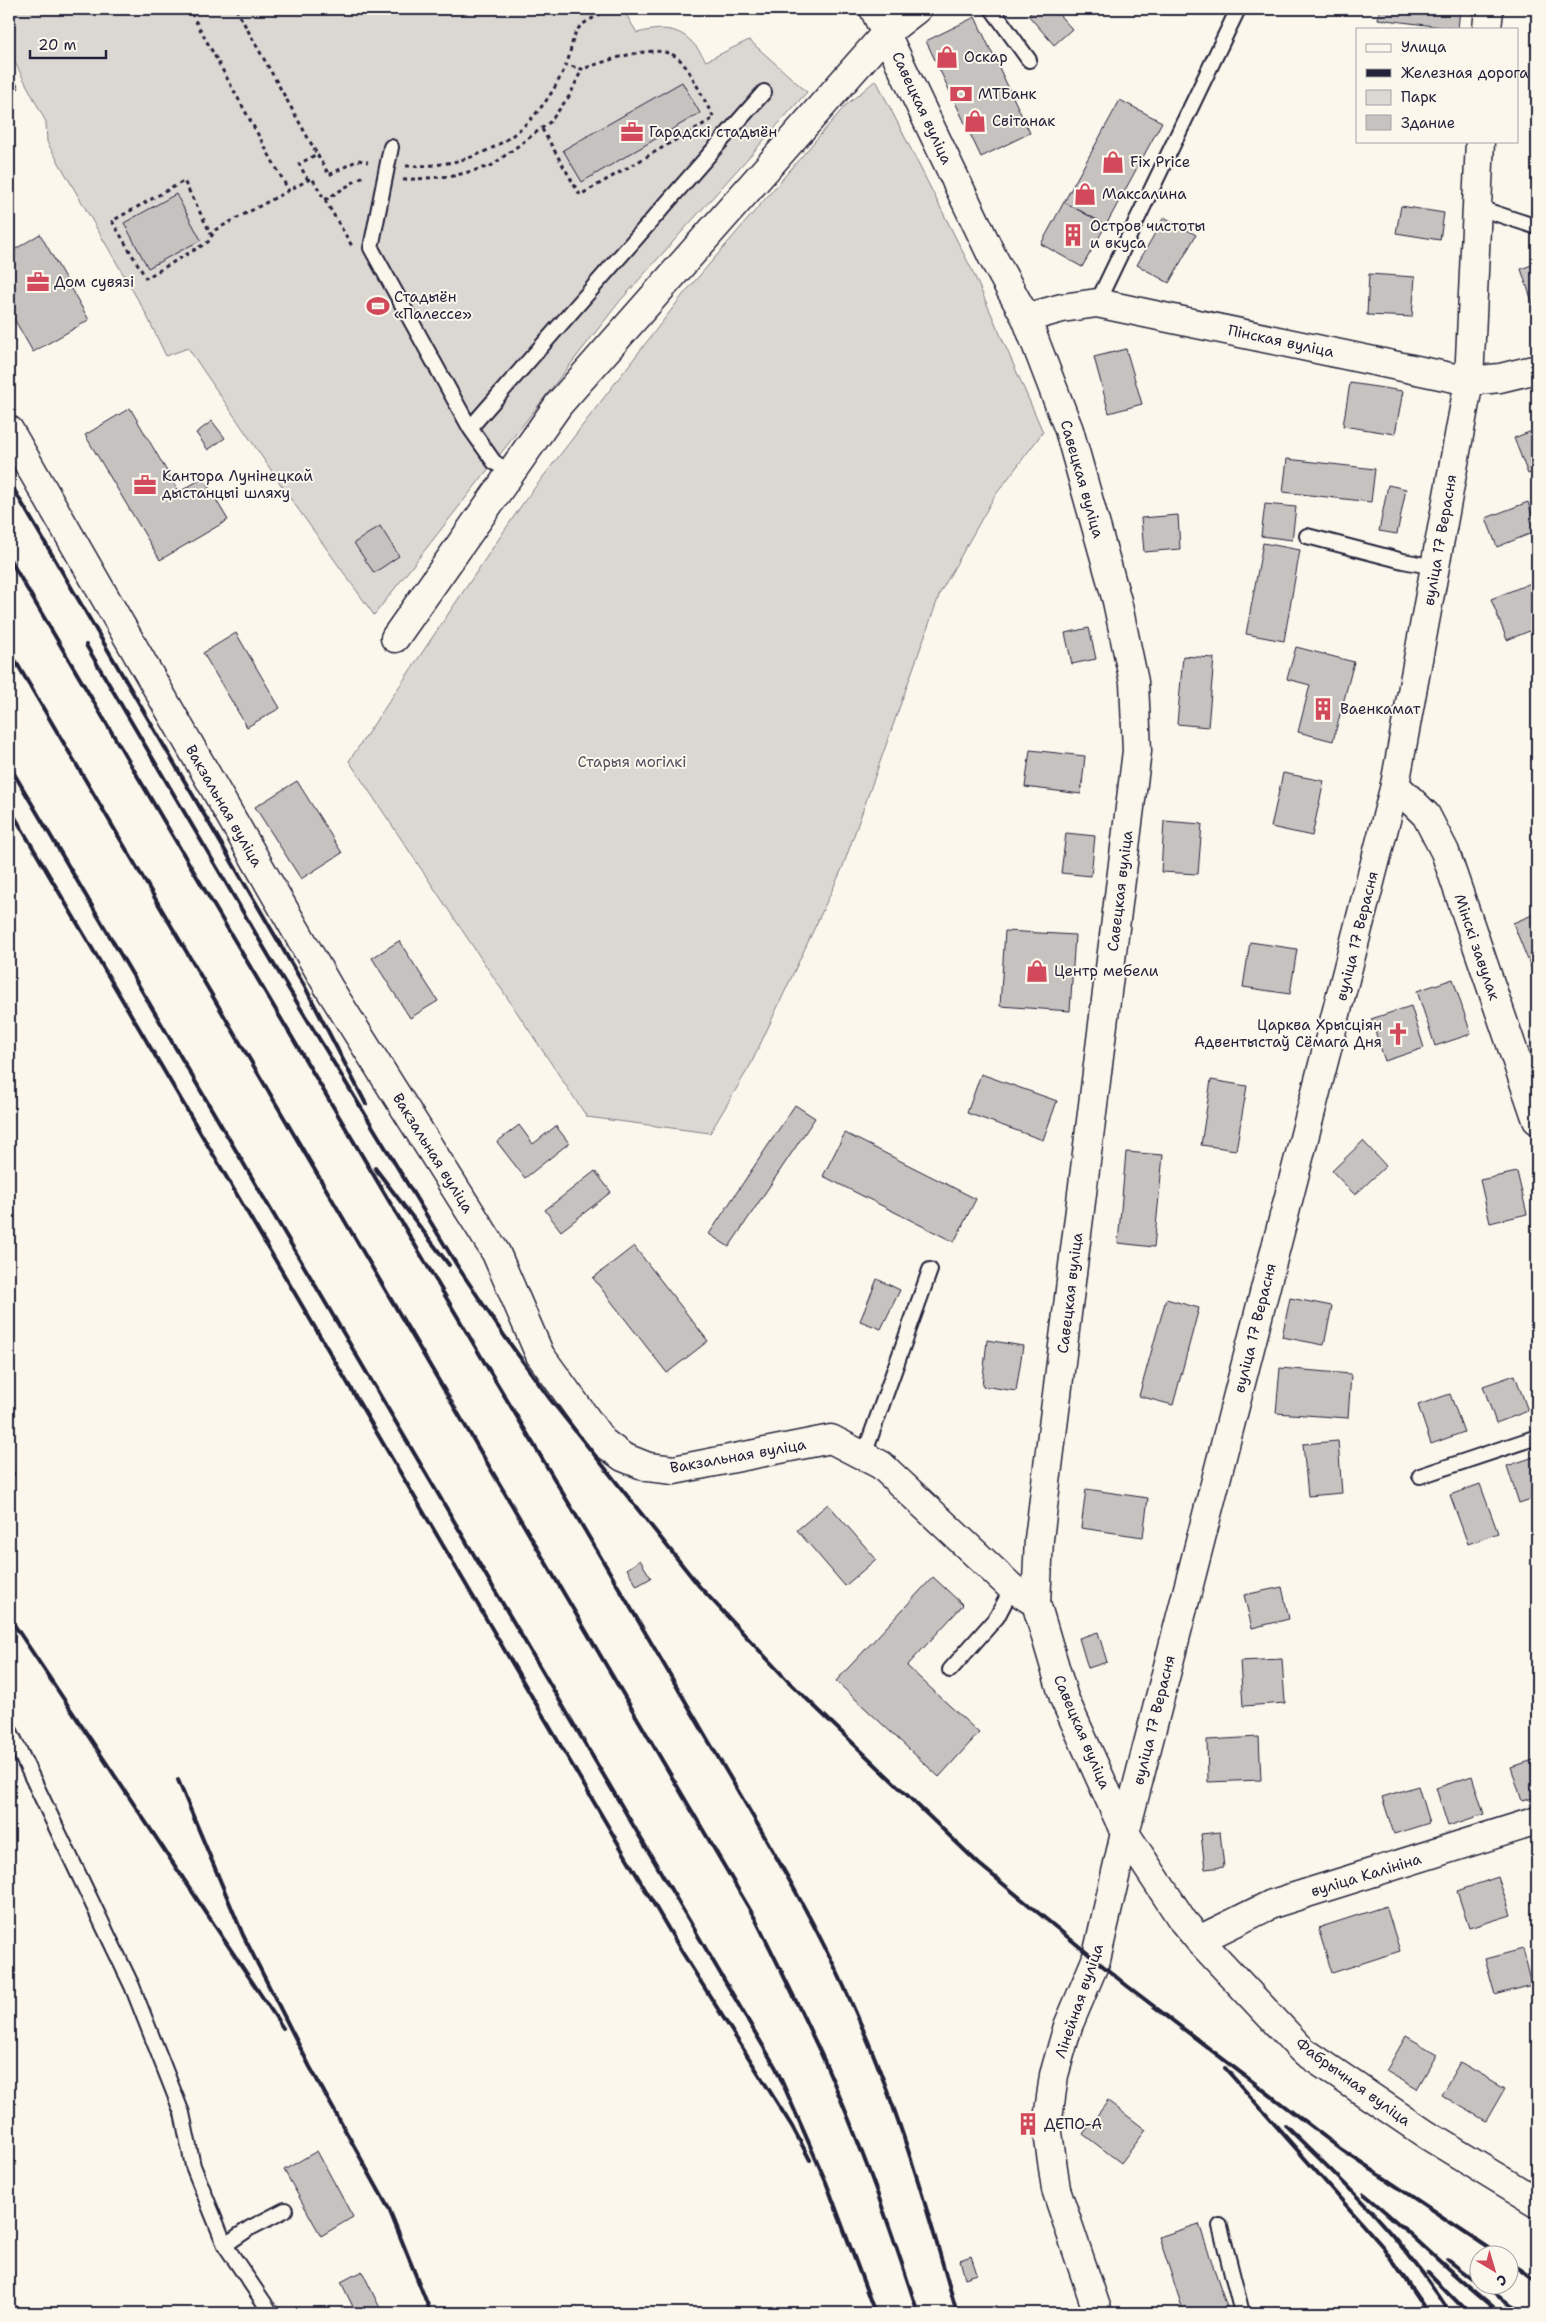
<svg xmlns="http://www.w3.org/2000/svg" width="1546" height="2322" font-family="'Shantell Sans',sans-serif">
<style>
.green{fill:#dbd8d3;stroke:#7e7d87}
.building{fill:#c6c2c0;stroke:#22223b}
.lines{fill:none;stroke-linecap:round;stroke-linejoin:round}
.lane-casing{stroke:#22223b;stroke-width:18}
.street-casing{stroke:#22223b;stroke-width:31}
.secondary-casing{stroke:#22223b;stroke-width:31}
.path{stroke:#22223b;stroke-width:3;stroke-dasharray:4 4;stroke-linecap:butt}
.lane{stroke:#fbf7ec;stroke-width:14}
.street{stroke:#fbf7ec;stroke-width:28}
.secondary{stroke:#fbf7ec;stroke-width:28}
.rail{stroke:#22223b;stroke-width:4}
.labels{text-anchor:middle;dominant-baseline:central;stroke-width:4;stroke-linejoin:round;paint-order:stroke}
.poi-label{font-size:15px;fill:#22223b;stroke:#fbf7ec;text-anchor:start}
.street-label{font-size:15px;fill:#22223b;stroke:#fbf7ec}
.park-label{font-size:15px;fill:#505061;stroke:#fbf7ec}
</style>
<rect width="100%" height="100%" fill="#fbf7ec"/>
<filter id="ink" filterUnits="userSpaceOnUse"><feTurbulence type="fractalNoise" baseFrequency=".02" numOctaves="2"/><feDisplacementMap in="SourceGraphic" scale="10" xChannelSelector="R" yChannelSelector="G"/><feConvolveMatrix kernelMatrix="1 2 1 2 8 2 1 2 1" color-interpolation-filters="sRGB"/></filter>
<g filter="url(#ink)">
<!-- green -->
<path class="green" d="M 9,9 L 623,9 L 637,33 C 672,24 687,30 706,61 L 749,40 L 807,92 L 620,301 L 374,615 L 288,495 L 188,348 L 166,356 L 145,312 L 47,142 L 46,122 L 9,51 Z
M 876,80 L 972,270 L 1043,432 L 994,497 L 940,593 L 842,869 L 751,1064 L 710,1133 L 587,1117 L 349,761 L 523,503 L 682,296 L 845,106 Z"/>
<!-- building -->
<path class="building" d="M 1036,9 L 1054,9 L 1072,29 L 1054,45 L 1028,15 Z
M 1380,9 L 1460,9 L 1458,29 L 1378,19 Z
M 975,17 L 1030,133 L 981,157 L 926,41 Z
M 9,70 L 19,88 L 9,94 Z
M 682,82 L 700,113 L 582,182 L 563,150 Z
M 1120,100 L 1162,122 L 1106,225 L 1064,202 Z
M 176,194 L 201,240 L 148,268 L 124,223 Z
M 1064,202 L 1106,225 L 1082,267 L 1041,244 Z
M 1401,206 L 1444,213 L 1440,240 L 1396,233 Z
M 1164,217 L 1196,235 L 1169,283 L 1137,265 Z
M 40,234 L 89,320 L 33,352 L 9,310 L 9,253 Z
M 1537,263 L 1537,316 L 1521,269 Z
M 1369,274 L 1415,277 L 1412,317 L 1367,315 Z
M 1126,349 L 1142,404 L 1109,413 L 1094,357 Z
M 1350,383 L 1403,391 L 1395,434 L 1343,426 Z
M 130,408 L 179,492 L 203,478 L 228,520 L 160,560 L 85,435 Z
M 212,421 L 225,438 L 208,450 L 196,433 Z
M 1537,429 L 1537,471 L 1528,474 L 1514,438 Z
M 1287,459 L 1375,469 L 1371,502 L 1283,492 Z
M 1388,485 L 1406,489 L 1397,534 L 1379,531 Z
M 1528,502 L 1537,531 L 1497,547 L 1486,518 Z
M 1265,504 L 1296,507 L 1292,540 L 1261,536 Z
M 1178,515 L 1180,549 L 1144,552 L 1141,518 Z
M 380,526 L 399,556 L 374,573 L 354,543 Z
M 1263,543 L 1300,550 L 1284,641 L 1246,634 Z
M 1536,581 L 1537,628 L 1507,640 L 1491,599 Z
M 1089,628 L 1096,659 L 1072,664 L 1065,633 Z
M 236,633 L 280,708 L 247,727 L 203,653 Z
M 1296,647 L 1354,662 L 1333,741 L 1298,732 L 1310,685 L 1287,679 Z
M 1183,656 L 1214,658 L 1208,727 L 1177,724 Z
M 1030,750 L 1085,756 L 1081,794 L 1025,787 Z
M 1283,773 L 1324,781 L 1312,836 L 1271,827 Z
M 297,781 L 342,853 L 301,879 L 255,807 Z
M 1164,821 L 1202,824 L 1198,874 L 1161,872 Z
M 1066,833 L 1095,836 L 1091,876 L 1061,873 Z
M 1537,913 L 1537,974 L 1534,975 L 1513,923 Z
M 1005,931 L 1075,935 L 1070,1011 L 1000,1006 Z
M 399,941 L 438,1001 L 410,1018 L 372,958 Z
M 1250,942 L 1297,949 L 1290,994 L 1243,987 Z
M 1453,979 L 1471,1034 L 1435,1046 L 1417,991 Z
M 1411,1006 L 1424,1048 L 1385,1061 L 1371,1019 Z
M 981,1074 L 1057,1101 L 1043,1140 L 967,1113 Z
M 1211,1080 L 1247,1086 L 1236,1150 L 1201,1145 Z
M 795,1105 L 815,1118 L 729,1247 L 709,1234 Z
M 519,1125 L 533,1144 L 556,1126 L 569,1143 L 525,1178 L 497,1142 Z
M 845,1133 L 976,1199 L 954,1242 L 823,1176 Z
M 1363,1141 L 1386,1166 L 1355,1195 L 1332,1171 Z
M 1126,1152 L 1163,1155 L 1154,1247 L 1118,1243 Z
M 595,1171 L 611,1192 L 561,1231 L 545,1210 Z
M 1517,1172 L 1527,1214 L 1490,1223 L 1480,1180 Z
M 634,1246 L 708,1341 L 667,1373 L 593,1278 Z
M 877,1279 L 900,1290 L 881,1329 L 860,1321 Z
M 1290,1298 L 1332,1306 L 1324,1345 L 1282,1337 Z
M 1166,1299 L 1199,1308 L 1173,1405 L 1139,1396 Z
M 987,1340 L 1023,1346 L 1016,1391 L 982,1386 Z
M 1280,1368 L 1351,1374 L 1348,1418 L 1276,1413 Z
M 1515,1375 L 1528,1411 L 1496,1423 L 1483,1386 Z
M 1450,1394 L 1464,1432 L 1431,1444 L 1418,1405 Z
M 1338,1441 L 1342,1493 L 1308,1496 L 1303,1444 Z
M 1537,1456 L 1537,1497 L 1519,1503 L 1507,1466 Z
M 1480,1484 L 1498,1533 L 1468,1544 L 1450,1495 Z
M 1086,1489 L 1148,1498 L 1143,1537 L 1081,1528 Z
M 828,1504 L 876,1559 L 845,1586 L 797,1530 Z
M 640,1560 L 651,1578 L 637,1586 L 627,1569 Z
M 933,1577 L 963,1605 L 907,1666 L 979,1733 L 939,1777 L 836,1681 Z
M 1282,1587 L 1289,1619 L 1252,1628 L 1244,1595 Z
M 1098,1632 L 1107,1662 L 1088,1668 L 1079,1638 Z
M 1282,1659 L 1285,1703 L 1243,1706 L 1240,1661 Z
M 1259,1737 L 1261,1780 L 1208,1782 L 1207,1740 Z
M 1537,1759 L 1537,1797 L 1522,1801 L 1511,1767 Z
M 1472,1776 L 1484,1814 L 1448,1826 L 1436,1788 Z
M 1418,1786 L 1429,1823 L 1394,1834 L 1382,1797 Z
M 1220,1832 L 1224,1867 L 1205,1869 L 1201,1834 Z
M 1498,1877 L 1511,1915 L 1469,1928 L 1457,1891 Z
M 1386,1906 L 1400,1951 L 1332,1973 L 1318,1928 Z
M 1523,1949 L 1532,1985 L 1495,1995 L 1485,1959 Z
M 1406,2036 L 1437,2054 L 1417,2089 L 1386,2071 Z
M 1460,2062 L 1505,2088 L 1486,2121 L 1441,2095 Z
M 1108,2101 L 1146,2130 L 1121,2163 L 1083,2134 Z
M 317,2151 L 353,2217 L 321,2236 L 284,2170 Z
M 1199,2224 L 1229,2313 L 1184,2313 L 1159,2237 Z
M 971,2256 L 977,2274 L 965,2278 L 960,2260 Z
M 362,2271 L 381,2310 L 374,2313 L 356,2313 L 341,2282 Z"/>
<g class="lines">
<defs>
<path id="lane" d="M 992,9 L 1029,60
M 391,147 L 371,248 L 470,428
M 1476,207 L 1537,227
M 1097,303 L 1238,9
M 511,473 L 494,462 L 470,428 L 764,92
M 1307,536 L 1403,561 L 1435,567
M 864,1455 L 930,1270
M 1420,1476 L 1537,1437
M 950,1670 L 997,1617 L 1012,1588
M 9,1729 L 132,1986 L 182,2113 L 193,2166 L 225,2245 L 250,2228 L 285,2210
M 1220,2226 L 1242,2313
M 225,2245 L 271,2313"/>
<path id="street" d="M 9,430 L 329,988 L 496,1253 L 540,1355 L 603,1442 L 623,1457 L 648,1467 L 674,1470 L 831,1439 L 881,1465 L 1012,1588 L 1036,1603
M 395,638 L 559,404 L 886,33 L 917,9
M 1395,785 L 1426,815 L 1445,852 L 1537,1120
M 1199,1940 L 1272,1904 L 1537,1821
M 1098,2313 L 1056,2189 L 1047,2126 L 1054,2075 L 1068,2026 L 1096,1960 L 1125,1833"/>
<path id="secondary" d="M 874,9 L 992,256 L 1026,318 L 1069,430 L 1117,601 L 1134,682 L 1137,751 L 1039,1539 L 1036,1603 L 1064,1698 L 1125,1833 L 1183,1921 L 1199,1940 L 1302,2050 L 1427,2135 L 1537,2202
M 1487,29 L 1489,9
M 1026,318 L 1062,308 L 1097,303 L 1469,381 L 1500,378 L 1537,369
M 1125,1833 L 1395,785 L 1469,381 L 1480,141"/>
</defs>
<!-- lane casing -->
<use href="#lane" class="lane-casing"/>
<!-- street casing -->
<use href="#street" class="street-casing"/>
<!-- secondary casing -->
<use href="#secondary" class="secondary-casing"/>
<!-- path -->
<path class="path" d="M 186,9 L 189,9 L 289,191
M 236,9 L 317,154
M 542,129 L 580,195 L 714,118 C 704,101 694,76 681,61 C 662,38 606,62 582,69
M 406,166 C 480,168 536,134 566,65 C 571,55 571,38 578,29 C 582,23 594,18 600,14 L 598,9
M 308,180 L 299,164 L 317,154 L 329,175 L 358,160 L 368,162
M 403,180 L 453,176 L 491,166 L 550,122 L 570,95 L 582,69 L 566,65
M 325,200 L 365,175
M 212,236 L 184,181 L 112,221 L 146,278 L 208,242 L 215,230 L 312,178 L 352,246"/>
<!-- lane -->
<use href="#lane" class="lane"/>
<!-- street -->
<use href="#street" class="street"/>
<!-- secondary -->
<use href="#secondary" class="secondary"/>
<!-- rail -->
<path class="rail" d="M 9,481 L 305,987 L 366,1104
M 9,558 C 171,832 331,1107 495,1380 C 566,1498 636,1616 705,1735 C 761,1830 819,1925 862,2027 C 902,2120 929,2216 957,2313
M 86,645 L 273,963 L 458,1267 L 503,1334 L 550,1399 L 699,1586 L 787,1680 L 979,1864 L 1126,1985 L 1342,2150 L 1498,2254
M 9,650 L 756,1920 C 779,1966 802,2013 824,2060 C 860,2142 891,2228 918,2313
M 9,765 L 776,2068 L 826,2182 L 875,2313
M 9,807 L 682,1952 L 793,2128 L 810,2160
M 375,1168 L 449,1265
M 9,1466 L 13,1474
M 9,1617 L 283,2028
M 178,1780 L 243,1935 L 310,2067 L 389,2209 L 431,2313
M 1225,2068 L 1383,2247 L 1428,2313
M 1285,2125 C 1346,2184 1405,2241 1450,2313
M 1364,2194 C 1411,2232 1452,2276 1500,2313
M 1447,2260 L 1478,2284
M 1508,2261 L 1537,2281
M 1428,2272 L 1468,2313
M 1479,2284 L 1524,2313"/>
</g>
</g>
<!-- icons -->
<defs>
<symbol id="shop-bare" viewBox="-9 -9 18 18"><path d="M-5-2.5h2.3a2.7 3.5 0 0 1 5.4 0H5L5.5 6h-11ZM-1.5-2.5h3a1.5 2.3 0 0 0-3 0Z" fill="#d1495b" stroke="#fbf7ec" stroke-width="2.5" paint-order="stroke"/></symbol>
<symbol id="bank-bare" viewBox="-9 -9 18 18"><path d="M-6-4H6V4H-6ZM0-2.3a2.3 2.3 0 1 0 0 4.6a2.3 2.3 0 1 0 0-4.6Z" fill="#d1495b" stroke="#fbf7ec" stroke-width="2.5" paint-order="stroke"/></symbol>
<symbol id="office-bare" viewBox="-9 -9 18 18"><path d="M-6-3h4V-5.5h4V-3h4V5H-6ZM-1-4.5V-3h2v-1.5ZM-6 0V1H6V0Z" fill="#d1495b" stroke="#fbf7ec" stroke-width="2.5" paint-order="stroke"/></symbol>
<symbol id="building-bare" viewBox="-9 -9 18 18"><path d="M-4-6H4V6H1V3H-1V6H-4ZM-2.5-4.3h1.7v1.8h-1.7ZM.8-4.3h1.7v1.8H.8ZM-2.5-1h1.7V.8h-1.7ZM.8-1h1.7V.8H.8Z" fill="#d1495b" stroke="#fbf7ec" stroke-width="2.5" paint-order="stroke"/></symbol>
<symbol id="stadium-bare" viewBox="-9 -9 18 18"><path d="M0-5a6.5 5 0 1 0 0 10a6.5 5 0 1 0 0-10ZM-3.5-1.8h7v3.6h-7Z" fill="#d1495b" stroke="#fbf7ec" stroke-width="2.5" paint-order="stroke"/></symbol>
<symbol id="church-bare" viewBox="-9 -9 18 18"><path d="M-1.2-6h2.4v3.5h3.3v2.4h-3.3V6h-2.4V-.1h-3.3v-2.4h3.3Z" fill="#d1495b" stroke="#fbf7ec" stroke-width="2.5" paint-order="stroke"/></symbol>
</defs>
<g fill-rule="evenodd">
<use href="#shop-bare" x="931" y="41" width="32" height="32"/>
<use href="#bank-bare" x="945" y="78" width="32" height="32"/>
<use href="#shop-bare" x="959" y="105" width="32" height="32"/>
<use href="#office-bare" x="616" y="116" width="32" height="32"/>
<use href="#shop-bare" x="1097" y="146" width="32" height="32"/>
<use href="#shop-bare" x="1069" y="178" width="32" height="32"/>
<use href="#building-bare" x="1057" y="219" width="32" height="32"/>
<use href="#office-bare" x="22" y="266" width="32" height="32"/>
<use href="#stadium-bare" x="362" y="290" width="32" height="32"/>
<use href="#office-bare" x="129" y="469" width="32" height="32"/>
<use href="#building-bare" x="1307" y="693" width="32" height="32"/>
<use href="#shop-bare" x="1021" y="955" width="32" height="32"/>
<use href="#church-bare" x="1382" y="1018" width="32" height="32"/>
<use href="#building-bare" x="1012" y="2108" width="32" height="32"/>
</g>
<g class="labels">
<!-- poi labels -->
<g class="poi-label">
<text x="964" y="57">Оскар</text>
<text x="978" y="94">МТБанк</text>
<text x="992" y="121">Світанак</text>
<text x="649" y="132">Гарадскі стадыён</text>
<text x="1130" y="162">Fix Price</text>
<text x="1102" y="194">Максалина</text>
<text x="1090" y="226">Остров чистоты<tspan x="1090" dy="17">и вкуса</tspan></text>
<text x="54" y="282">Дом сувязі</text>
<text x="394" y="297">Стадыён<tspan x="394" dy="17">«Палессе»</tspan></text>
<text x="162" y="476">Кантора Лунінецкай<tspan x="162" dy="17">дыстанцыі шляху</tspan></text>
<text x="1340" y="709">Ваенкамат</text>
<text x="1054" y="971">Центр мебели</text>
<text x="1382" y="1025" text-anchor="end">Царква Хрысціян<tspan x="1382" dy="17">Адвентыстаў Сёмага Дня</tspan></text>
<text x="1044" y="2124">ДЕПО-А</text>
</g>
<!-- street labels -->
<g class="street-label">
<text transform="translate(922 108) rotate(65)">Савецкая вуліца</text>
<text transform="translate(1281 341) rotate(12)">Пінская вуліца</text>
<text transform="translate(1082 479) rotate(74)">Савецкая вуліца</text>
<text transform="translate(1440 540) rotate(-80)">вуліца 17 Верасня</text>
<text transform="translate(224 806) rotate(60)">Вакзальная вуліца</text>
<text transform="translate(1120 891) rotate(-83)">Савецкая вуліца</text>
<text transform="translate(1357 936) rotate(-76)">вуліца 17 Верасня</text>
<text transform="translate(1477 947) rotate(71)">Мінскі завулак</text>
<text transform="translate(433 1153) rotate(58)">Вакзальная вуліца</text>
<text transform="translate(1070 1293) rotate(-83)">Савецкая вуліца</text>
<text transform="translate(1255 1328) rotate(-76)">вуліца 17 Верасня</text>
<text transform="translate(738 1456) rotate(-10)">Вакзальная вуліца</text>
<text transform="translate(1154 1720) rotate(-76)">вуліца 17 Верасня</text>
<text transform="translate(1082 1732) rotate(67)">Савецкая вуліца</text>
<text transform="translate(1366 1875) rotate(-17)">вуліца Калініна</text>
<text transform="translate(1079 2001) rotate(-71)">Лінейная вуліца</text>
<text transform="translate(1353 2082) rotate(36)">Фабрычная вуліца</text>
</g>
<!-- park labels -->
<g class="park-label">
<text x="632" y="762">Старыя могілкі</text>
</g>
</g>
<!-- margin -->
<rect width="1546" height="2322" fill="none" stroke="#fbf7ec" stroke-width="30"/>
<rect x="15" y="15" width="1516" height="2292" fill="none" stroke="#22223b" stroke-width="2" filter="url(#ink)"/>
<!-- legend -->
<rect x="1356" y="28" width="162" height="115" fill="#fbf7ec" stroke="#a4a2a5"/>
<rect x="1366" y="44" width="25" height="8" fill="#fbf7ec" stroke="#a4a2a5"/>
<text x="1401" y="52" font-size="15" fill="#22223b">Улица</text>
<rect x="1366" y="69" width="25" height="8" fill="#22223b" stroke="#a4a2a5"/>
<text x="1401" y="78" font-size="15" fill="#22223b">Железная дорога</text>
<rect x="1366" y="90" width="25" height="15" fill="#dbd8d3" stroke="#a4a2a5"/>
<text x="1401" y="102" font-size="15" fill="#22223b">Парк</text>
<rect x="1366" y="115" width="25" height="15" fill="#c6c2c0" stroke="#a4a2a5"/>
<text x="1401" y="128" font-size="15" fill="#22223b">Здание</text>
<!-- north arrow -->
<g transform="translate(1494 2270) rotate(142)"><circle r="24" fill="#fbf7ec" stroke="#a4a2a5"/>
<path d="M0-4L9 19L0 12L-9 19Z" fill="#d1495b"/>
<text y="-8" font-size="14" font-weight="bold" text-anchor="middle" fill="#22223b">С</text>
</g>
<!-- scale -->
<path d="M30 50v8h76v-8" fill="none" stroke="#22223b" stroke-width="2.5"/>
<text x="38" y="50" font-size="15" fill="#22223b" stroke="#fbf7ec" stroke-width="4" paint-order="stroke">20 m</text>
</svg>
